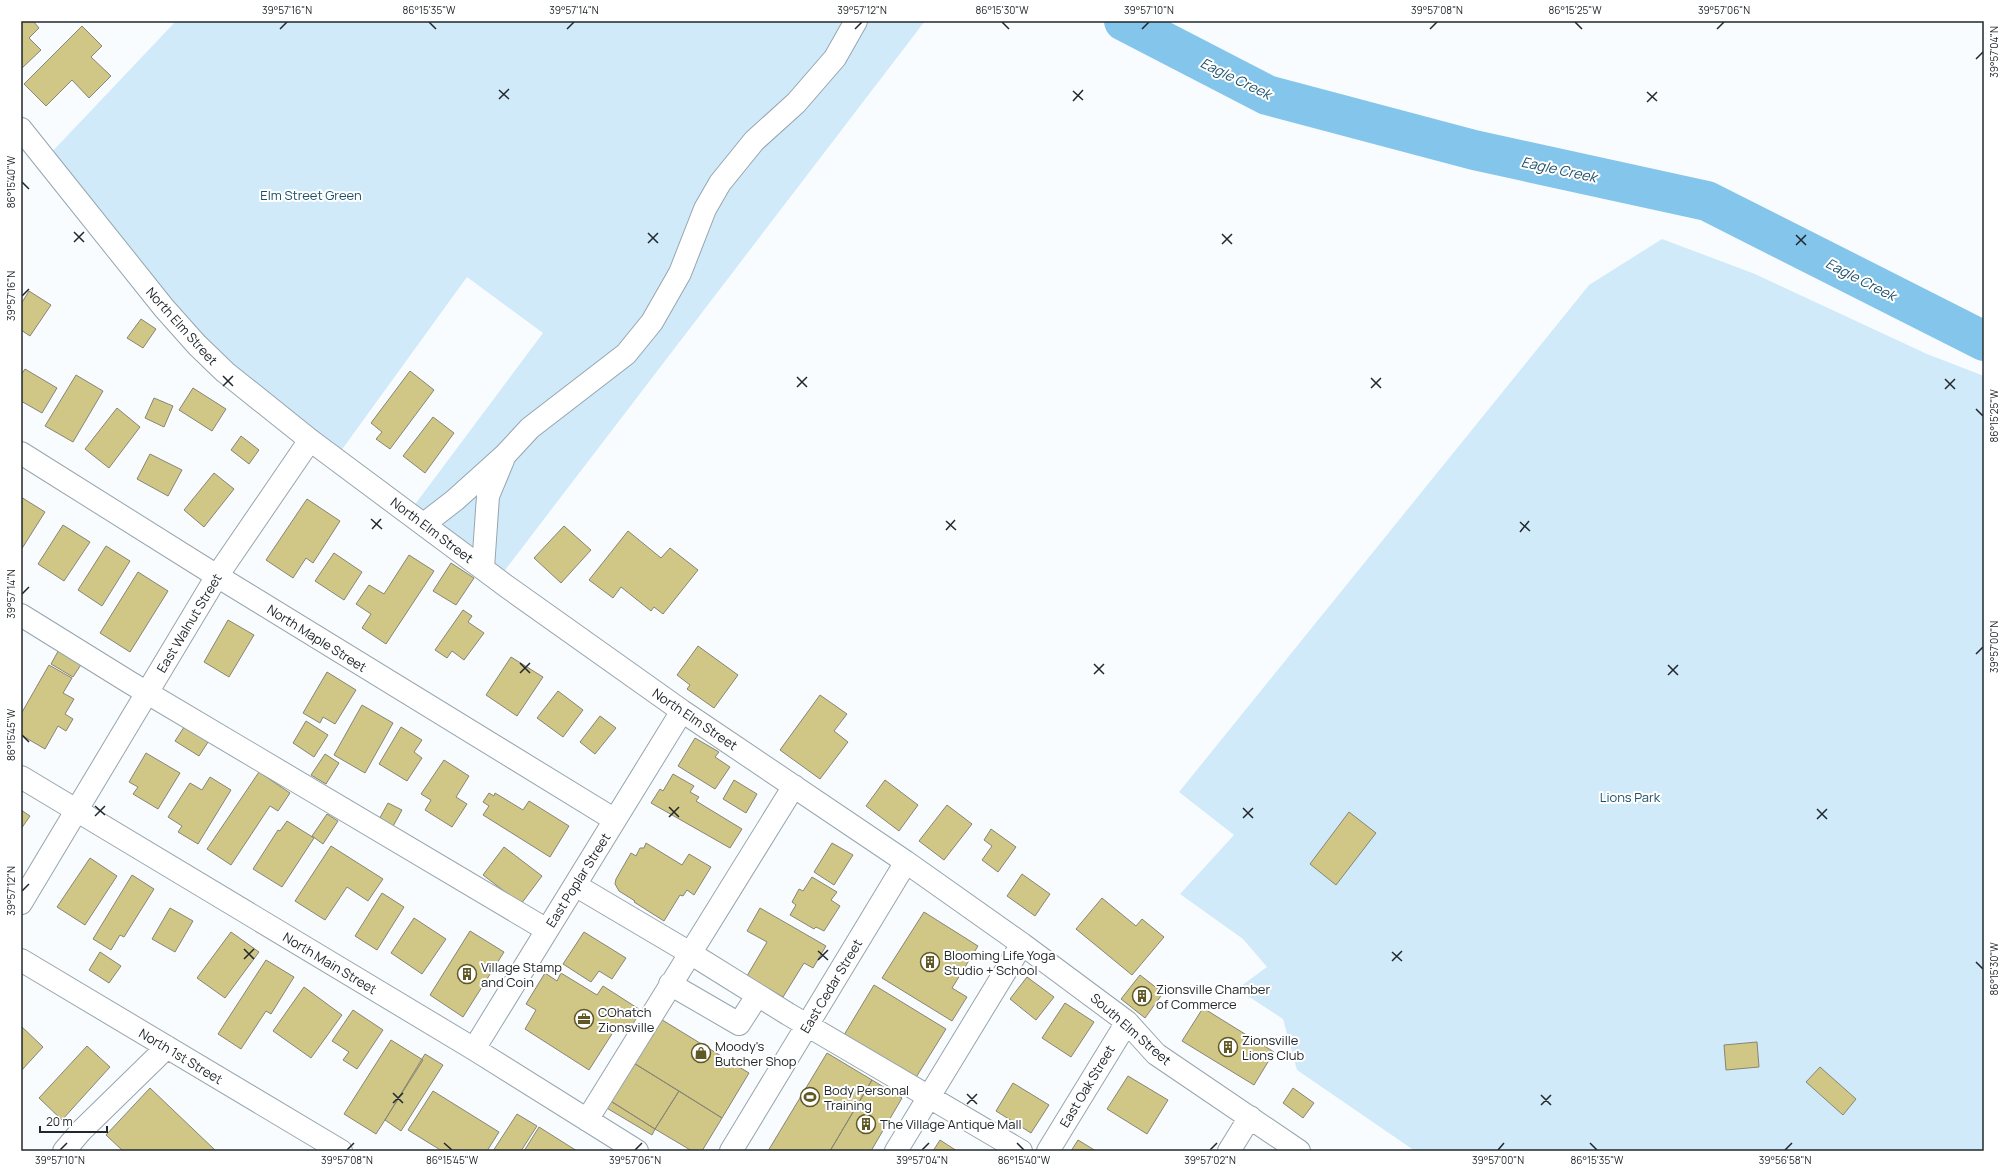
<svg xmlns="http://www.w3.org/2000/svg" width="2005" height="1172" font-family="Manrope,sans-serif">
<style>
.green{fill:#d0eafa}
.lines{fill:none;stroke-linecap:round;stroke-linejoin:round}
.river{stroke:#84c5eb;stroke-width:40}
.building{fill:#d0c786;stroke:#868576}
.minor-casing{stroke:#96a5ae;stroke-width:24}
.minor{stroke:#fff;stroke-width:22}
.ticks{fill:none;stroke:#21272b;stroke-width:1.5}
.labels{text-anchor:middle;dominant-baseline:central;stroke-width:4;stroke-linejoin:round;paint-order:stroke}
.park-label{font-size:13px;fill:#1b4f69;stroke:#fff}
.street-label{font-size:13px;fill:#21272b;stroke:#fff}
.poi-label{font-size:13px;fill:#21272b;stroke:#fff;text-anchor:start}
.water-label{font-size:14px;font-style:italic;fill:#1f526c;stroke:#fff}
.neatline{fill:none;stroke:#21272b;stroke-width:1.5}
.ticks-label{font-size:10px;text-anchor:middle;fill:#21272b}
</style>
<rect width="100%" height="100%" fill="#f9fcfe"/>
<!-- green -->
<path class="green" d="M 176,21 L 925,21 L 502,574 L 413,507 L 543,333 L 467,277 L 338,455 L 255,388 L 191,324 L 49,155 Z
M 1662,239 L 1755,274 L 1927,354 L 1984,376 L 1984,1151 L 1415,1151 L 1297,1070 L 1283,1019 L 1237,989 L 1267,967 L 1243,939 L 1180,894 L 1234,835 L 1179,792 L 1589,285 Z"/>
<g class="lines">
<!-- river -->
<path class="river" d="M 1124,21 L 1267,95 L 1474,150 L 1707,201 L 1984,341"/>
</g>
<!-- building -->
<path class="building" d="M 21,21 L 33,21 L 39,28 L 29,38 L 41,50 L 21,69 Z
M 82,26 L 102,46 L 91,57 L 111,76 L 89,98 L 72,80 L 46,106 L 24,84 Z
M 29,291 L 51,305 L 30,336 L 21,330 L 21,304 Z
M 141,319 L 156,329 L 143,348 L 127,338 Z
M 25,369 L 57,388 L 42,413 L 21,401 L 21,375 Z
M 410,371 L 434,390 L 390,449 L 376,439 L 382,432 L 371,423 Z
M 76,375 L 103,391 L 73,442 L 45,426 Z
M 193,388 L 226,409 L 212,431 L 179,410 Z
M 154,398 L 173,406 L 164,427 L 145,418 Z
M 117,408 L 140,427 L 109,468 L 85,449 Z
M 433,417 L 454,433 L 425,473 L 403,456 Z
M 241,436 L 259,450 L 249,464 L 231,450 Z
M 150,454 L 182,470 L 168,496 L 137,479 Z
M 214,473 L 234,489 L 204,527 L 184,510 Z
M 21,497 L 45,512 L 21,550 Z
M 307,499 L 340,521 L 313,563 L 306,558 L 293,578 L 266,560 Z
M 63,525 L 90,542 L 64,581 L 38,564 Z
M 564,526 L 591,550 L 561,583 L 534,558 Z
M 628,531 L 661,558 L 670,548 L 698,570 L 663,614 L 654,607 L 651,611 L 621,587 L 613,598 L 589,580 Z
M 106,546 L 130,561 L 102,606 L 78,590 Z
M 334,553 L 362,572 L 344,600 L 315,581 Z
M 409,555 L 434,571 L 386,644 L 362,628 L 371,614 L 356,604 L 369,585 L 384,594 Z
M 451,563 L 474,578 L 456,605 L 433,591 Z
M 138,572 L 168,591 L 130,652 L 100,633 Z
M 463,610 L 472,616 L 468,622 L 484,633 L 464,660 L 452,651 L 447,658 L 435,650 Z
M 228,620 L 254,635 L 229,677 L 204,662 Z
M 61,646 L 84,660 L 73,677 L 51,664 Z
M 698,646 L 738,675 L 714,708 L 687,689 L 690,685 L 677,675 Z
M 511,657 L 543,677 L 517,716 L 486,695 Z
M 49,665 L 72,678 L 63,693 L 74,699 L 65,714 L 73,719 L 66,731 L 58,726 L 45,749 L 21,735 L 21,714 Z
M 327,672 L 356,690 L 335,724 L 323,717 L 320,723 L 303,713 Z
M 558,691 L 583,710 L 563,737 L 537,718 Z
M 820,695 L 847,714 L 834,731 L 848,742 L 820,779 L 780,750 Z
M 362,705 L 393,723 L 365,773 L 334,755 Z
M 600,716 L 616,728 L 595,754 L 580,742 Z
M 188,721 L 212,736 L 199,756 L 175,741 Z
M 306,721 L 328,735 L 314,757 L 293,743 Z
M 401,727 L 422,740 L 414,752 L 422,758 L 407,781 L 379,764 Z
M 695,738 L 719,752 L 715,757 L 730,767 L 715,789 L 678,766 Z
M 146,753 L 180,773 L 158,809 L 133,794 L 138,787 L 129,782 Z
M 325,754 L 339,763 L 326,784 L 311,775 Z
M 444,760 L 469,776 L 456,797 L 467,804 L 452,827 L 425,810 L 431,800 L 421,794 Z
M 259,772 L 290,793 L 278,811 L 270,806 L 231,865 L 207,849 Z
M 673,774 L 694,786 L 690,792 L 699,797 L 696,801 L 742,829 L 730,848 L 651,803 L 660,789 L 663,791 Z
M 210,777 L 231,790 L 198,844 L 178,832 L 182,826 L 168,817 L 190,783 L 202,790 Z
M 734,780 L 757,794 L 746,813 L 723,799 Z
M 885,780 L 918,805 L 899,831 L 866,806 Z
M 489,793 L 494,796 L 495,793 L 523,810 L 529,801 L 569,826 L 550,857 L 483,815 L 489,806 L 483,802 Z
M 388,803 L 402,810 L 391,830 L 377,823 Z
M 947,805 L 972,824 L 944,860 L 919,841 Z
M 21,810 L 30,816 L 21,829 Z
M 1349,812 L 1376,833 L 1336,885 L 1310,864 Z
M 327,814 L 338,821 L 323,844 L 312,836 Z
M 287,821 L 314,838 L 282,887 L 253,869 L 278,830 L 280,831 Z
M 991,829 L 1016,847 L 998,872 L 982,860 L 992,846 L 984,840 Z
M 646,843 L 682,865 L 689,854 L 711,867 L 694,895 L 687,890 L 683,896 L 680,895 L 664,921 L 634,902 L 635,901 L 619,891 L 615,884 L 616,879 L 631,853 L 636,856 L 640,848 L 644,848 Z
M 832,843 L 853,855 L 834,885 L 814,872 Z
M 331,846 L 383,879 L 368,901 L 347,887 L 325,920 L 295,901 Z
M 504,847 L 542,876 L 521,904 L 483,875 Z
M 90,858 L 117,876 L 85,925 L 57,907 Z
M 1022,874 L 1050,894 L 1035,916 L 1007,896 Z
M 132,875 L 154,889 L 124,937 L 120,935 L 111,950 L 93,939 Z
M 812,877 L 837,892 L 831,900 L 840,906 L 824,931 L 816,927 L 814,929 L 790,915 L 796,905 L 792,902 L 799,889 L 803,891 Z
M 382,893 L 404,907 L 377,950 L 355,936 Z
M 1102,898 L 1136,926 L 1142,919 L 1164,937 L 1132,975 L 1076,929 Z
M 170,908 L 193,921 L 175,952 L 152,939 Z
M 760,908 L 826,946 L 813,968 L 804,963 L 783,997 L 747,976 L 767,942 L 747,931 Z
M 924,912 L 978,946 L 952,988 L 967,997 L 952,1021 L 882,978 Z
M 414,918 L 446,939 L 422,974 L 391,953 Z
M 470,931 L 504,952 L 463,1017 L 430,995 Z
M 231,932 L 259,952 L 225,998 L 197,978 Z
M 584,932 L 626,958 L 612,979 L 599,971 L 591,982 L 563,964 Z
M 100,952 L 121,966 L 109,983 L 89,970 Z
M 266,960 L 294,977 L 271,1014 L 266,1011 L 241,1049 L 218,1034 Z
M 545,973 L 557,981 L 561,973 L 597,995 L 603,986 L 642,1011 L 629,1034 L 617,1026 L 589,1070 L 525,1029 L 536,1010 L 526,1004 Z
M 1140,975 L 1163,993 L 1145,1018 L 1121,999 Z
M 1027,977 L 1054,997 L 1036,1020 L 1010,999 Z
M 874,985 L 946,1029 L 915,1079 L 844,1035 Z
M 304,987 L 342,1015 L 311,1058 L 273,1031 Z
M 1065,1003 L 1094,1022 L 1071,1057 L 1042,1038 Z
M 1203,1008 L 1274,1052 L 1254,1085 L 1182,1041 Z
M 353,1010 L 383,1030 L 357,1069 L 343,1060 L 349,1052 L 332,1041 Z
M 659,1018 L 749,1073 L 722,1118 L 632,1062 Z
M 21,1026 L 43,1047 L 21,1071 Z
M 391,1040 L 423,1060 L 376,1134 L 344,1114 Z
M 1757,1042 L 1759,1067 L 1726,1070 L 1724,1045 Z
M 87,1046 L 110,1067 L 62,1120 L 39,1098 Z
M 827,1053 L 872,1080 L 830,1151 L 768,1151 Z
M 425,1054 L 443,1065 L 401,1131 L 385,1120 Z
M 632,1062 L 679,1091 L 655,1129 L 609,1100 Z
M 1820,1067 L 1856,1099 L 1843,1115 L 1806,1082 Z
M 1128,1076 L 1168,1100 L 1147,1134 L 1107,1109 Z
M 872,1080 L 902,1098 L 871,1151 L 830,1151 Z
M 1013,1083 L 1049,1105 L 1031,1133 L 996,1111 Z
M 150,1088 L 216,1151 L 123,1151 L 106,1135 Z
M 1293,1088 L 1314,1103 L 1303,1118 L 1283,1103 Z
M 433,1091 L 499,1132 L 487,1151 L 442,1151 L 408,1130 Z
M 679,1091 L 722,1118 L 702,1151 L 692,1151 L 655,1129 Z
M 609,1100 L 655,1129 L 652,1135 L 605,1107 Z
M 517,1114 L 537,1126 L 521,1151 L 493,1151 Z
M 539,1127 L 577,1151 L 524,1151 Z
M 940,1140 L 957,1151 L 933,1151 Z
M 1078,1140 L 1096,1151 L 1071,1151 Z"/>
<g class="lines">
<defs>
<path id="minor" d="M 21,129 L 164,308 L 197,345 L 225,372 L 310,440 L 506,586 L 682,711 L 906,862 L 1022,944 L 1127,1022 L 1156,1054 L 1299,1151
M 21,453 L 217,576 L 615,820
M 424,524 L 455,500 L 505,455 L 530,428 L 626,354 L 652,322 L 680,273 L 705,209 L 720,183 L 754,141 L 796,103 L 835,58 L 856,21
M 483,568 L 488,496 L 503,460
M 21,615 L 129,682 L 547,930
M 21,777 L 474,1049 L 637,1151
M 575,885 L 690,953 L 788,1014 L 1021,1151
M 21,903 L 217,576 L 310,440
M 21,960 L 341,1151
M 670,984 L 739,1024 L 757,996
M 474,1049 L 682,711
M 587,1120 L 794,786
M 64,1151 L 81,1131 L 167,1047
M 731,1151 L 906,862
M 896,1151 L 1022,944
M 1048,1151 L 1127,1022
M 1229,1151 L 1250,1117"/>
</defs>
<!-- minor casing -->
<use href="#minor" class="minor-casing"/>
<!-- minor -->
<use href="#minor" class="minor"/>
</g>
<!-- ticks -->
<path class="ticks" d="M 429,22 L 436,29M 1002,22 L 1009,29M 1575,22 L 1582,29M 280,29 L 287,22M 567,29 L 574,22M 855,29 L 862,22M 1142,29 L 1149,22M 1430,29 L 1437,22M 1717,29 L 1724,22M 1976,59 L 1983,52M 499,90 L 509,99M 1073,91 L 1083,100M 1647,92 L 1657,101M 499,99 L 509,89M 1073,101 L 1083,90M 1647,102 L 1657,92M 22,182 L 29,189M 74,232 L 84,242M 648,233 L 658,243M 1222,234 L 1232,244M 1796,235 L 1806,245M 74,242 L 84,232M 648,243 L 658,233M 1222,244 L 1232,234M 1796,245 L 1806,235M 22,296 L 29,289M 223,376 L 233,386M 797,377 L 807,387M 1371,378 L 1381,388M 1945,379 L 1955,389M 223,386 L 233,376M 797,387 L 807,377M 1371,388 L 1381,378M 1945,389 L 1955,379M 1976,409 L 1983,416M 371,519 L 382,529M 946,521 L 956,530M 1520,522 L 1530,531M 372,529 L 381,519M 946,530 L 955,520M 1520,532 L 1529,521M 22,594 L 29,587M 1976,654 L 1983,647M 520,663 L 530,673M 1094,664 L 1104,674M 1668,665 L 1678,675M 520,673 L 530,663M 1094,674 L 1104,664M 1668,675 L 1678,665M 22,735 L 29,742M 95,806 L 105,815M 669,807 L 679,817M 1243,808 L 1253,818M 1817,809 L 1827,819M 95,816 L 105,806M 669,817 L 679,807M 1243,818 L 1253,808M 1817,819 L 1827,809M 22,891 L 29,884M 244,949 L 254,959M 818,951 L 828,960M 1392,952 L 1402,961M 244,959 L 254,949M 818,960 L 828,950M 1392,961 L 1402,951M 1976,962 L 1983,969M 393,1093 L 403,1103M 967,1094 L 977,1104M 1541,1095 L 1551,1105M 393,1103 L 403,1093M 967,1104 L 977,1094M 1541,1105 L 1551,1095M 444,1143 L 452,1150M 1017,1143 L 1024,1150M 1590,1143 L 1597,1150M 60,1150 L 67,1143M 347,1150 L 354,1143M 635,1150 L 642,1143M 922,1150 L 929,1143M 1210,1150 L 1217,1143M 1498,1150 L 1504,1143M 1785,1150 L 1792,1143"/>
<!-- icons -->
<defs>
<symbol id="building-ring" viewBox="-11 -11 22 22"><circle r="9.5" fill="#fff" stroke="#5f5825" stroke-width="1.5"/><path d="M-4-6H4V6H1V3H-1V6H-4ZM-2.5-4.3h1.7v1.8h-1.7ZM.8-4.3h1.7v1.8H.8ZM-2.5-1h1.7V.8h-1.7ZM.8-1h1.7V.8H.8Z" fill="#5f5825"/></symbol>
<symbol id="office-ring" viewBox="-11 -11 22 22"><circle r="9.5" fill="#fff" stroke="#5f5825" stroke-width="1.5"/><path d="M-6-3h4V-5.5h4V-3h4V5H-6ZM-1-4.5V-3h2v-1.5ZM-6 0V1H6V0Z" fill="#5f5825"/></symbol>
<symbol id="shop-ring" viewBox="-11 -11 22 22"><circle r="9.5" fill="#fff" stroke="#5f5825" stroke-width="1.5"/><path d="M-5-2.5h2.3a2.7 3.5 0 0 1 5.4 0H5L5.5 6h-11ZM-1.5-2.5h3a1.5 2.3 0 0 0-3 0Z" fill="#5f5825"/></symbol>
<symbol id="stadium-ring" viewBox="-11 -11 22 22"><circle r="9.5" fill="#fff" stroke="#5f5825" stroke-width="1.5"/><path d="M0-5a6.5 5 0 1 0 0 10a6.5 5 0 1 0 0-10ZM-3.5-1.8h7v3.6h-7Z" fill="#5f5825"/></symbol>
</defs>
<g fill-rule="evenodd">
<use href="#building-ring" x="919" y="951" width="22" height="22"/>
<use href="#building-ring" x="456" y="963" width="22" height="22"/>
<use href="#building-ring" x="1131" y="985" width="22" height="22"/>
<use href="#office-ring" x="573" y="1008" width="22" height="22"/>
<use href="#building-ring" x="1217" y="1036" width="22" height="22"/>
<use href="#shop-ring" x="690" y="1042" width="22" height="22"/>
<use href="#stadium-ring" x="799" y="1086" width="22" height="22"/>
<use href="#building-ring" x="855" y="1113" width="22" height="22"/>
</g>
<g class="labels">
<!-- park labels -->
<g class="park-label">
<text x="311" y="195">Elm Street Green</text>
<text x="1630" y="797">Lions Park</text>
</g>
<!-- street labels -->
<g class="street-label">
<text transform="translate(182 326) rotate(48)">North Elm Street</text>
<text transform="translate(432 530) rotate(37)">North Elm Street</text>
<text transform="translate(189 623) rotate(-59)">East Walnut Street</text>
<text transform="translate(317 638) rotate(32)">North Maple Street</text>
<text transform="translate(695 719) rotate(34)">North Elm Street</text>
<text transform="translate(578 880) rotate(-58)">East Poplar Street</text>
<text transform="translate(330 963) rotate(31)">North Main Street</text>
<text transform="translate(831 986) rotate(-59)">East Cedar Street</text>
<text transform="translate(1131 1029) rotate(41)">South Elm Street</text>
<text transform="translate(181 1056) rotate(31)">North 1st Street</text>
<text transform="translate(1087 1086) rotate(-59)">East Oak Street</text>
</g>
<!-- poi labels -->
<g class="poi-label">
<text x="944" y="955">Blooming Life Yoga<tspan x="944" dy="15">Studio + School</tspan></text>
<text x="481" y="967">Village Stamp<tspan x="481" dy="15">and Coin</tspan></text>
<text x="1156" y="989">Zionsville Chamber<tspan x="1156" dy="15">of Commerce</tspan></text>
<text x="598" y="1012">COhatch<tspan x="598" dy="15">Zionsville</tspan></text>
<text x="1242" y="1040">Zionsville<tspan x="1242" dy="15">Lions Club</tspan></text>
<text x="715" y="1046">Moody's<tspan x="715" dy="15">Butcher Shop</tspan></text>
<text x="824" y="1090">Body Personal<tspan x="824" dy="15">Training</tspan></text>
<text x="880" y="1124">The Village Antique Mall</text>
</g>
<!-- water labels -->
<g class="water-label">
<text transform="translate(1236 78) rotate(26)">Eagle Creek</text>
<text transform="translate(1559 169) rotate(12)">Eagle Creek</text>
<text transform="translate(1861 279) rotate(27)">Eagle Creek</text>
</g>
</g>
<!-- border -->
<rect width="2005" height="1172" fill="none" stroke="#ffffff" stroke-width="44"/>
<!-- scale -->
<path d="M40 1126v6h67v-6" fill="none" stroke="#21272b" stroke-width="2"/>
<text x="46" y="1126" font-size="12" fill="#21272b" stroke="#ffffff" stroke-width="3" paint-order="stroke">20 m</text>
<rect x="22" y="22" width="1961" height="1128" class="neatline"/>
<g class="ticks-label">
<text x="287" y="14">39°57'16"N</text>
<text x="429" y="14">86°15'35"W</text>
<text x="574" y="14">39°57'14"N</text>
<text x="862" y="14">39°57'12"N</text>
<text x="1002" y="14">86°15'30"W</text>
<text x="1149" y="14">39°57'10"N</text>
<text x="1437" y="14">39°57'08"N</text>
<text x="1575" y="14">86°15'25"W</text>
<text x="1724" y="14">39°57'06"N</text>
<text transform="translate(1994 52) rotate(-90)" y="4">39°57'04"N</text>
<text transform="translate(11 182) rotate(-90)" y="4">86°15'40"W</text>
<text transform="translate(11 296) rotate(-90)" y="4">39°57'16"N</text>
<text transform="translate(1994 416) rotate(-90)" y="4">86°15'25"W</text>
<text transform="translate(11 594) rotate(-90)" y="4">39°57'14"N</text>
<text transform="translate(1994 647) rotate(-90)" y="4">39°57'00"N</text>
<text transform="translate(11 735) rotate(-90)" y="4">86°15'45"W</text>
<text transform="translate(11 891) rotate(-90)" y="4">39°57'12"N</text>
<text transform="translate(1994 969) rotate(-90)" y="4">86°15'30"W</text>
<text x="60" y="1164">39°57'10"N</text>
<text x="347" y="1164">39°57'08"N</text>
<text x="452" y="1164">86°15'45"W</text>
<text x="635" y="1164">39°57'06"N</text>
<text x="922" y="1164">39°57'04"N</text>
<text x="1024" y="1164">86°15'40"W</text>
<text x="1210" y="1164">39°57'02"N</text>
<text x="1498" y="1164">39°57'00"N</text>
<text x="1597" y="1164">86°15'35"W</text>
<text x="1785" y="1164">39°56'58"N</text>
</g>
</svg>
